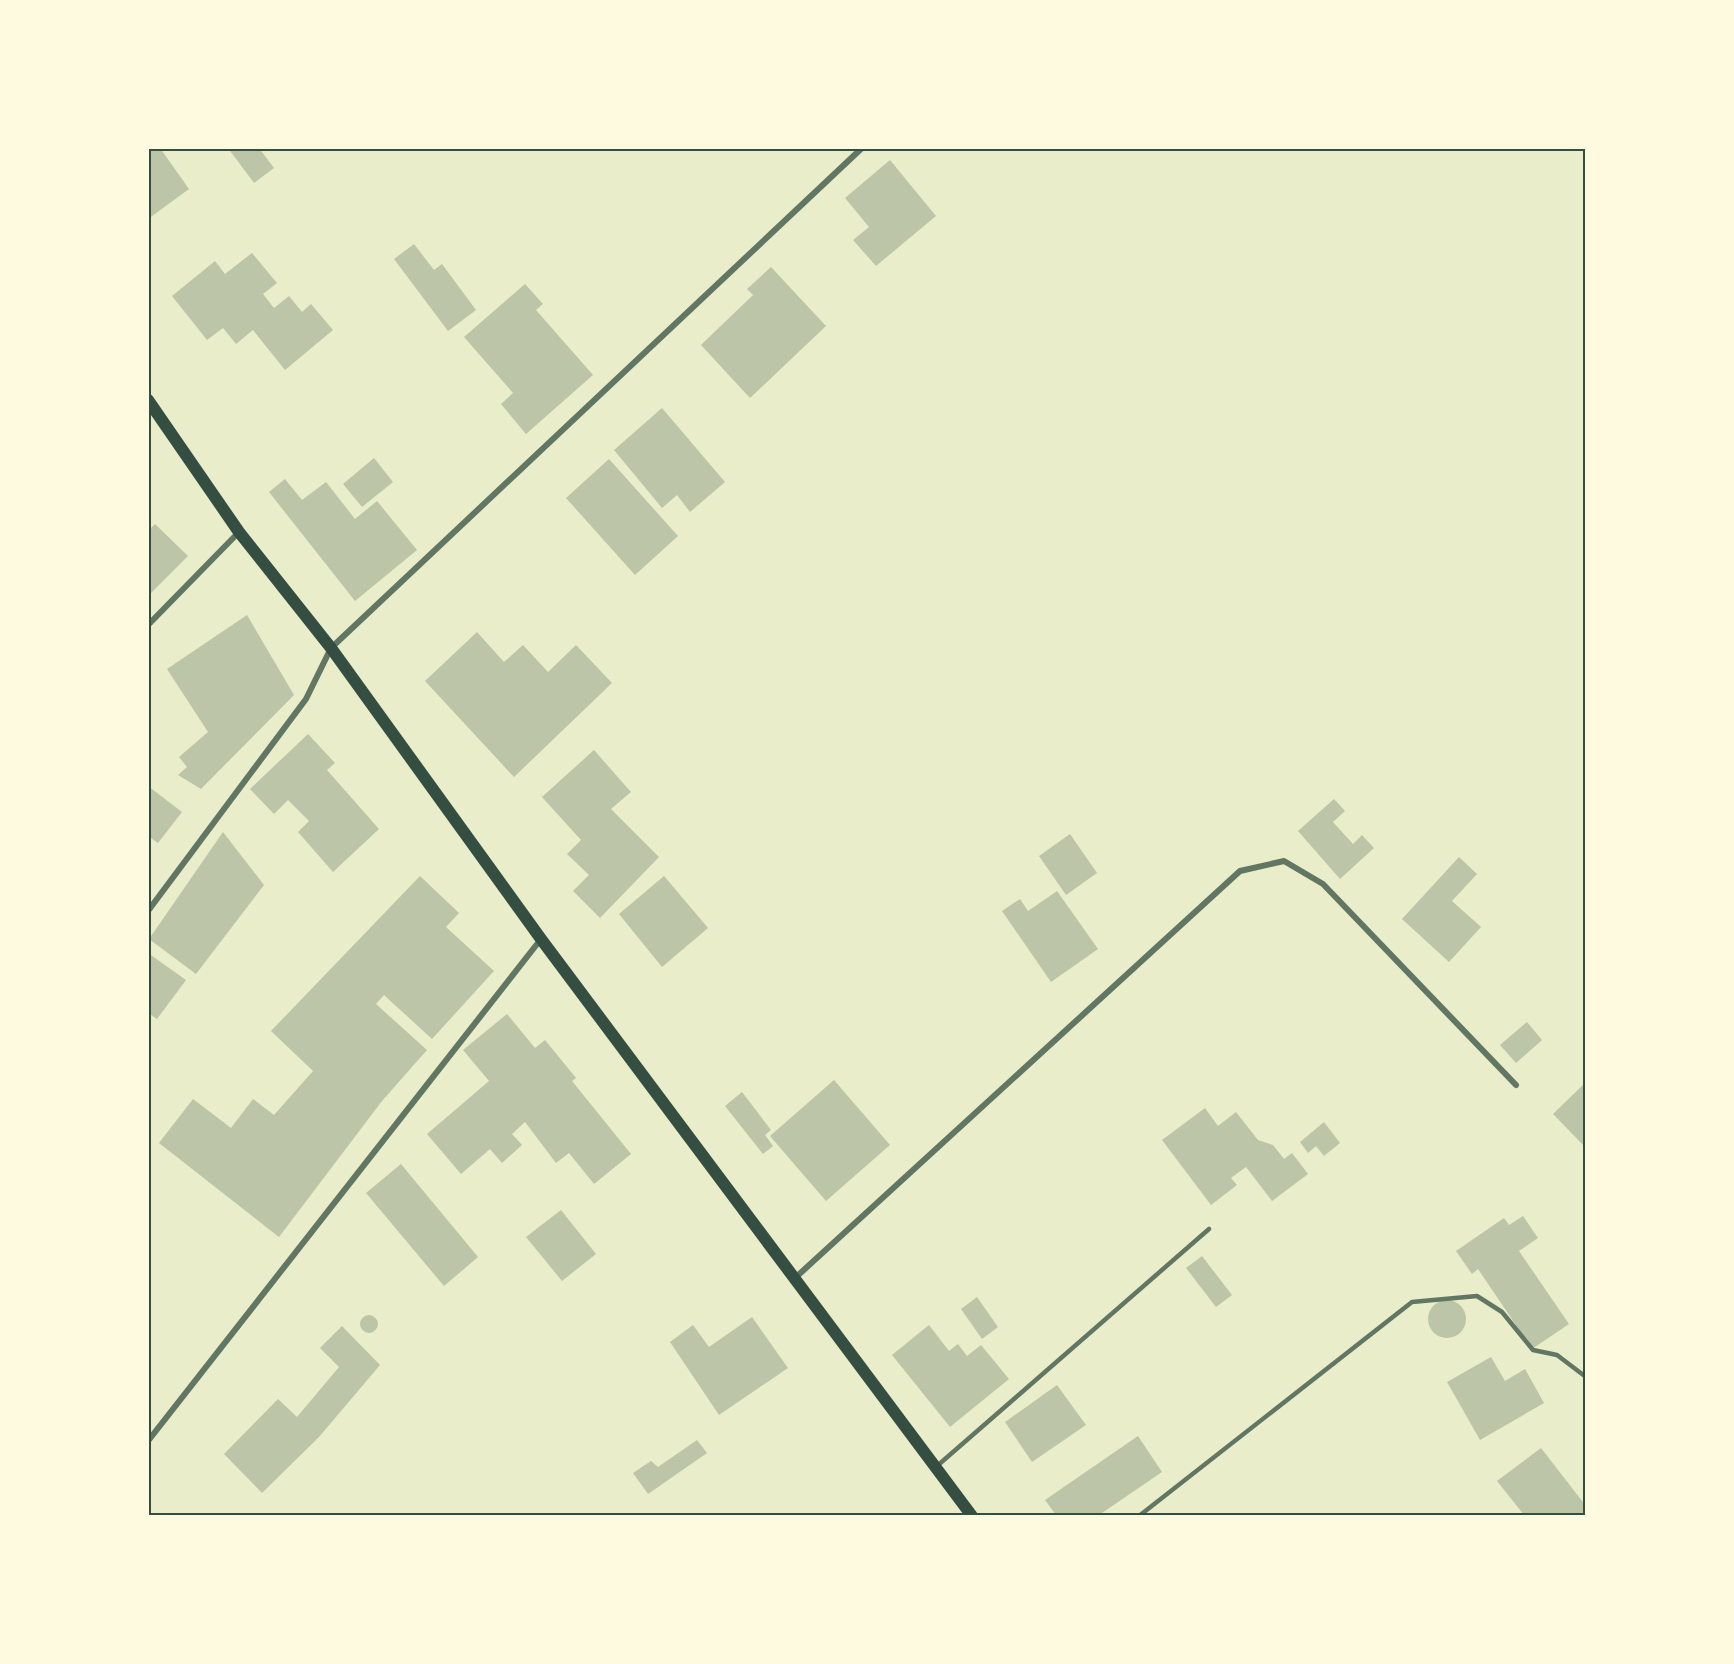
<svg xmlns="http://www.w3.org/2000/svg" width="1734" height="1664" font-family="'Work Sans',sans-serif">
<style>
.building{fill:#bcc5a7}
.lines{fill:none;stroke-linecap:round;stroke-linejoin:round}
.service{stroke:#617663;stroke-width:4.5}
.minor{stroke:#617663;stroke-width:6}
.secondary{stroke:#344e41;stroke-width:12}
.neatline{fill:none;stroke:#344e41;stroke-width:2}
</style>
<rect width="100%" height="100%" fill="#e9edc9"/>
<!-- building -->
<path class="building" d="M 148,148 L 160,148 L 189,189 L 148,219 Z
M 228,148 L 259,148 L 274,168 L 254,183 Z
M 890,160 L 936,216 L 876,266 L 853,240 L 869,227 L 845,198 Z
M 414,244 L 434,270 L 442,264 L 476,310 L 448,331 L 394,259 Z
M 252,253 L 277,283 L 263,294 L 274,308 L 289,296 L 302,312 L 311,304 L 333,330 L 285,370 L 253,330 L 236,344 L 223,328 L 207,340 L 172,296 L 215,261 L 225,274 Z
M 771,267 L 826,326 L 750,398 L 701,345 L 753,295 L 747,289 Z
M 525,284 L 543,304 L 536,310 L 593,375 L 526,434 L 501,404 L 513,393 L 464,337 Z
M 662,408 L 725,482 L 690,512 L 677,495 L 662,508 L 614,450 Z
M 374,458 L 393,482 L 362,507 L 343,484 Z
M 609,459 L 678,536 L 635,575 L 566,498 Z
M 285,479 L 302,500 L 326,482 L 355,519 L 377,501 L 417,550 L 355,601 L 269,492 Z
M 155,524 L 188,556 L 148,596 L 148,531 Z
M 247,615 L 294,695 L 201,789 L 178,775 L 187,767 L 179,757 L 208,732 L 167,669 Z
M 477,632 L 504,662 L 523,645 L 548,672 L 576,645 L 612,683 L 514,777 L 425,681 Z
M 308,734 L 335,763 L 327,770 L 379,829 L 333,872 L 298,832 L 309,821 L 288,800 L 274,814 L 250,789 Z
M 594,750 L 631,792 L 611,809 L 659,857 L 600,918 L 573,891 L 589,875 L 567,854 L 581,840 L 542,797 Z
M 148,786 L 182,812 L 158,843 L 148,836 Z
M 1334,799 L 1345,811 L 1333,822 L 1353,844 L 1362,835 L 1374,848 L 1340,879 L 1298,831 Z
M 223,832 L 264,885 L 196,974 L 149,939 Z
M 1070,834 L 1097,873 L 1066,895 L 1039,856 Z
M 1459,857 L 1477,874 L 1452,901 L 1481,927 L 1449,962 L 1402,919 Z
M 420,876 L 459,913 L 446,927 L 494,971 L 432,1039 L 384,995 L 376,1004 L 427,1050 L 382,1101 L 279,1237 L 159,1143 L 193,1099 L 231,1128 L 253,1099 L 274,1115 L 313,1071 L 271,1031 Z
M 664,876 L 708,928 L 662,967 L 619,914 Z
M 1057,891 L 1098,949 L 1051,982 L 1002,911 L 1020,899 L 1028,911 Z
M 148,953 L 186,980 L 157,1019 L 148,1013 Z
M 507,1014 L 535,1048 L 545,1040 L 576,1078 L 572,1081 L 631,1154 L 594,1184 L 569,1153 L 556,1163 L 525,1122 L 512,1134 L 522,1145 L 502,1163 L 490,1149 L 461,1174 L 427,1134 L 489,1081 L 463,1050 Z
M 1527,1022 L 1542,1040 L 1516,1063 L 1500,1045 Z
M 834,1080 L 890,1145 L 826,1201 L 770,1136 Z
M 1586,1082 L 1586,1148 L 1553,1114 Z
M 742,1092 L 771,1130 L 765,1135 L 773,1146 L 763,1154 L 725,1106 Z
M 1205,1108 L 1218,1126 L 1236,1112 L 1258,1140 L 1273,1145 L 1284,1159 L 1292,1153 L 1308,1174 L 1272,1201 L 1246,1167 L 1231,1178 L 1237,1185 L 1211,1205 L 1162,1140 Z
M 1324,1122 L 1340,1143 L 1324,1156 L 1316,1146 L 1308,1153 L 1300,1142 Z
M 401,1164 L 478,1257 L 444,1286 L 366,1193 Z
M 561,1210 L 596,1254 L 562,1281 L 526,1237 Z
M 1523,1216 L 1538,1238 L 1519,1251 L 1569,1324 L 1532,1349 L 1478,1269 L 1472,1274 L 1456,1251 L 1504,1218 L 1509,1225 Z
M 1202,1256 L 1232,1295 L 1216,1307 L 1186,1268 Z
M 977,1297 L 998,1327 L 982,1339 L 961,1309 Z
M1428 1319a19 19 0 1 1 38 0a19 19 0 1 1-38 0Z
M360 1324a9 9 0 1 1 18 0a9 9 0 1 1-18 0Z
M 752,1317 L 788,1368 L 719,1415 L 670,1342 L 693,1325 L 709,1347 Z
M 929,1325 L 949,1351 L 958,1344 L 967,1356 L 981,1345 L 1009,1379 L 950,1427 L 892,1355 Z
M 342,1326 L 380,1365 L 319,1437 L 262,1493 L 224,1454 L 278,1399 L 297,1417 L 339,1367 L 320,1348 Z
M 1491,1357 L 1505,1381 L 1525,1369 L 1544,1403 L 1480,1440 L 1447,1382 Z
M 1057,1385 L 1086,1425 L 1032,1462 L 1005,1422 Z
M 1138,1436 L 1162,1472 L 1099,1515 L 1056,1515 L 1045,1500 Z
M 697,1440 L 707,1453 L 648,1494 L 633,1473 L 651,1461 L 658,1467 Z
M 1541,1448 L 1586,1506 L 1586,1515 L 1524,1515 L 1497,1481 Z"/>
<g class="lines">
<!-- service -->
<path class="service" d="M 937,1466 L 1209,1229
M 1139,1516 L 1412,1302 L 1477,1296 L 1502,1312 L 1533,1350 L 1557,1355 L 1586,1377"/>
<!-- minor -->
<path class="minor" d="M 148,625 L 239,532
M 148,911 L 306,699 L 331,648 L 862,148
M 795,1278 L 1240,871 L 1284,861 L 1323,884 L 1516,1085
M 148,1441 L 541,939"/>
<!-- secondary -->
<path class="secondary" d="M 148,400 L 239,532 L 331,648 L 541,939 L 972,1516"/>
</g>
<!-- border -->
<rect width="1734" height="1664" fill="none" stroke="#fefae0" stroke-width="300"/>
<rect x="150" y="150" width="1434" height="1364" class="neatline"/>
</svg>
